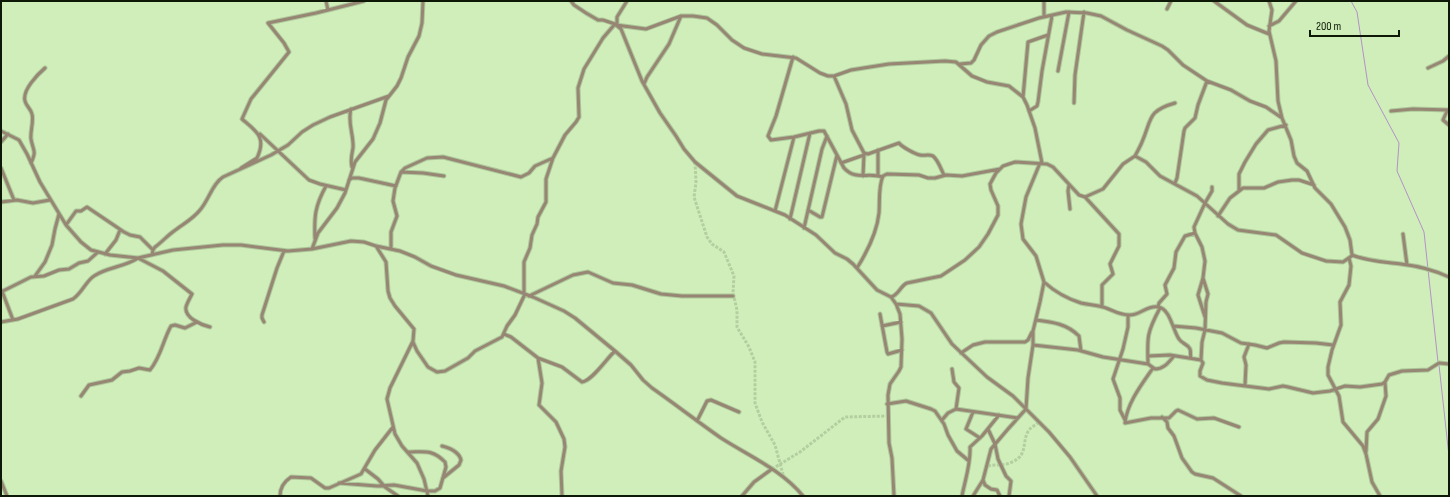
<svg xmlns="http://www.w3.org/2000/svg" width="1450" height="497" font-family="'Sofia Sans Condensed',sans-serif">
<style>
.lines{fill:none;stroke-linecap:round;stroke-linejoin:round}
.stream{stroke:#b391c9;stroke-width:1}
.minor-tunnel{stroke:#b3ce9f;stroke-width:3;stroke-dasharray:3 1.5;stroke-linecap:butt}
.minor-casing{stroke:#adc79a;stroke-width:5}
.minor{stroke:#968673;stroke-width:3}
</style>
<rect width="100%" height="100%" fill="#d0eeba"/>
<g class="lines">
<!-- stream -->
<path class="stream" d="M 1351,1 L 1357,12 L 1368,85 L 1399,143 L 1397,171 L 1424,232 L 1438,362
M 1439,365 L 1449,456"/>
<!-- minor-tunnel -->
<path class="minor-tunnel" d="M 695,162 L 696,182 L 694,197 L 707,237 L 712,244 L 724,252 L 734,276 L 733,293 L 737,310 L 737,327 L 749,347 L 755,362 L 755,403 L 762,422 L 775,445 L 784,478
M 988,466 C 996,464 1005,466 1012,462 C 1029,455 1021,441 1029,430 C 1031,427 1036,425 1039,422
M 772,469 L 800,452 L 845,417 L 888,416"/>
<defs>
<path id="minor" d="M 326,1 L 328,10
M 571,1 L 574,5 L 586,13 L 598,20 L 603,20 L 615,24 L 621,29 L 642,81 L 660,113 L 676,136 L 684,149 L 695,162 L 737,196 L 785,215 L 816,235 L 835,253 L 847,259 L 853,264 L 877,290 L 891,297 C 899,295 900,286 907,283 L 941,276 L 965,260 L 979,247 L 988,234 L 998,215 L 998,206 L 991,190 L 990,184 L 996,173 L 1003,166 L 1015,162 L 1047,164 L 1053,167 L 1079,195 L 1085,197 L 1103,189 L 1123,164 L 1135,156 L 1146,162 L 1160,176 L 1197,196 L 1228,224 L 1238,230 L 1276,235 L 1302,253 L 1326,261 L 1343,262 L 1353,255
M 1044,1 L 1044,17
M 1214,1 L 1247,25 L 1269,34
M 1269,1 L 1272,10 L 1269,31 L 1276,61 L 1278,101 L 1282,118 L 1291,140 L 1294,156 L 1297,163 L 1307,171 L 1315,188 L 1331,204 L 1345,227 L 1350,240 L 1352,255 C 1367,261 1385,262 1401,264 C 1418,266 1434,270 1449,277
M 1167,9 L 1171,1
M 617,24 L 617,17 L 627,1
M 616,25 L 646,29 L 681,16 L 693,16 L 707,18 L 717,25 L 732,40 L 744,48 L 762,54 L 796,58 L 820,73 L 828,76 L 834,76 L 851,70 L 889,64 L 945,61 L 956,62 L 972,76 L 987,82 L 1009,86 L 1023,97 L 1027,105 L 1035,128 L 1042,163
M 1269,26 L 1279,21 L 1296,1
M 793,57 L 776,116 L 768,136 L 771,140 L 794,137
M 960,64 L 971,63 L 974,60 L 981,45 L 989,36 L 997,32 L 1039,18 L 1066,12 L 1087,13 L 1101,16 L 1127,30 L 1162,46 L 1168,50 L 1183,65 L 1207,81 L 1231,90 L 1250,101 L 1266,107 L 1282,118
M 1428,68 L 1443,61 L 1449,56
M 1058,71 L 1069,12
M 834,76 L 846,104 L 852,130 L 864,153 L 868,154 L 899,143 C 902,147 915,154 920,155 C 925,156 928,154 933,156 C 938,160 941,169 944,175
M 644,84 L 647,77 L 669,44 L 681,16
M 1023,97 L 1028,42 L 1048,35
M 1074,103 L 1075,75 L 1084,12
M 351,109 C 347,122 354,135 353,148 C 352,154 350,160 352,167
M 1029,111 L 1037,106 L 1038,102 L 1042,71 L 1052,16
M 1391,111 L 1413,109 L 1449,110
M 1447,111 L 1443,120 L 1449,125
M 1,131 L 19,140 L 27,154 L 40,182 L 66,225 L 81,242 L 91,250 L 110,255 L 138,258 L 173,250 L 223,245 L 241,245 L 288,251 L 312,249 L 351,241 L 364,242 L 376,246 L 400,251 L 415,257 L 431,266 L 456,275 L 504,286 L 533,297 L 564,311 L 575,318 L 615,351 L 631,365 L 643,380 L 652,388 C 675,404 698,422 721,438 C 749,456 782,470 803,496
M 260,134 L 309,180 L 320,184 L 346,190
M 1,142 L 8,134
M 878,150 L 878,175
M 1135,156 C 1137,152 1140,147 1142,142 C 1152,119 1147,111 1175,103
M 31,163 C 37,150 33,151 31,139 C 30,131 34,122 32,114 C 31,109 26,106 25,101 C 22,90 38,74 45,68
M 841,163 L 864,155
M 1,168 L 14,200
M 241,168 L 257,158 C 267,137 256,131 242,119 L 251,99 L 289,52 L 284,43 L 268,23 L 316,13 L 364,1
M 401,172 L 423,173 L 444,176
M 863,176 L 864,154
M 349,180 L 352,178 L 359,178 L 396,186
M 1175,183 L 1177,178 L 1184,131 L 1185,128 L 1195,118 L 1198,105 L 1207,81
M 1069,185 L 1068,191 L 1070,209
M 1239,190 L 1239,174 L 1245,162 L 1256,144 L 1268,130 L 1286,125
M 1085,197 L 1119,234 L 1119,246 L 1110,264 L 1113,274 L 1102,285 L 1102,307
M 1,202 L 17,200 L 33,203 L 50,200
M 808,210 L 820,217 L 822,217 L 837,155
M 775,211 L 794,137 L 819,131 L 824,131 L 844,168 C 856,181 868,172 882,177
M 1218,216 L 1230,198 L 1243,188 L 1264,188 L 1278,182 L 1292,180 L 1299,180 L 1314,185
M 790,219 L 810,133
M 66,225 L 76,211 L 81,211 L 87,207 L 124,232 L 130,235 L 140,237 L 153,250
M 804,228 L 822,149 L 827,136
M 1403,234 L 1407,265
M 315,239 C 314,216 315,206 326,186
M 376,246 L 386,262 L 388,291 L 390,298 L 395,306 L 414,329 L 413,341 L 390,388 L 387,399 L 395,434 L 402,446 L 417,463 L 424,479 L 428,496
M 312,249 L 318,233 L 337,208 L 345,193 L 355,162 L 373,139 L 380,123 L 386,100 L 397,86 L 401,78 L 408,57 L 419,36 L 422,23 L 423,1
M 391,249 L 391,232 L 397,216 L 393,201 L 395,188 L 401,172 L 405,168 L 427,158 L 443,157 L 521,177 L 529,173 L 535,166 L 553,158
M 105,254 L 116,240 L 120,230
M 152,255 L 153,250 L 155,247 C 162,242 167,236 174,231 C 183,224 193,219 200,210 C 209,200 212,184 223,177 L 271,155 L 288,145 L 302,132 L 313,125 L 330,117 L 389,96
M 1349,258 L 1351,266 L 1349,285 L 1340,302 L 1341,325 L 1332,350 L 1328,367 L 1328,375 L 1339,396 L 1343,422 L 1363,446 L 1366,454 L 1372,482 L 1380,496
M 857,268 C 867,252 877,232 879,213 C 880,201 878,187 883,176 L 887,174 L 919,175 L 928,178 L 935,178 L 946,175 L 962,176 L 1000,169
M 35,276 L 45,262 L 52,245 L 55,229 L 59,214
M 1203,278 L 1198,295 L 1205,317
M 1044,282 C 1054,291 1068,299 1081,303 C 1089,305 1098,305 1106,308 C 1114,311 1120,315 1129,315 C 1139,316 1147,305 1158,307 C 1170,308 1173,331 1179,339 C 1182,344 1188,344 1190,349 C 1191,352 1190,355 1191,358
M 2,291 L 13,320
M 1,292 L 31,277 L 44,276 L 59,270 L 69,269 L 79,263 L 88,261 L 98,252
M 524,294 L 524,262 L 530,248 L 532,235 L 537,224 L 538,217 L 546,202 L 546,179 L 553,158 L 565,135 L 576,122 L 579,117 L 578,88 L 584,69 L 603,38 L 615,24
M 529,296 L 573,275 L 588,272 L 613,283 L 632,285 L 661,294 L 682,296 L 733,296
M 891,297 L 896,304 L 900,314 L 902,339 L 901,367 L 899,371 L 890,384 L 888,395 L 889,443 L 892,458 L 894,496
M 896,304 L 919,306 L 931,313 L 952,344 L 987,377 L 1013,396 L 1049,432 L 1070,457 L 1097,496
M 1158,307 L 1159,303 L 1167,294 L 1165,285 L 1174,268 L 1176,252 L 1185,236 L 1195,233
M 880,314 L 887,352 L 888,354 L 902,350
M 1036,320 C 1053,322 1067,324 1079,336 L 1081,351
M 1,322 L 18,319 L 73,299 C 82,293 86,281 94,276 C 107,267 125,267 138,258 L 163,271 L 192,294 C 190,298 187,303 186,307 C 184,318 202,325 210,327
M 264,322 L 262,318 L 262,315 L 277,268 L 284,251
M 882,326 L 901,322
M 1173,326 L 1196,328 L 1222,333 L 1241,343 L 1255,345 L 1267,348 L 1279,343 L 1284,342 L 1316,343 L 1333,345
M 504,334 L 511,337 L 538,358 L 562,367 L 582,382 C 592,381 607,358 615,351
M 413,342 L 417,351 L 428,367 L 437,372 L 445,371 L 468,358 L 475,351 L 502,337 L 507,326 L 515,315 L 525,294
M 1033,345 L 1078,350 L 1103,357 L 1148,364 L 1155,369 C 1164,369 1169,362 1174,356
M 961,353 L 973,345 L 985,342 L 1025,342 L 1028,340 L 1032,332
M 1148,356 L 1170,355 L 1201,360 L 1203,363 L 1200,371 L 1200,376 L 1207,380 L 1222,383 L 1269,389 L 1283,386 L 1288,387 L 1313,393 L 1330,391 L 1345,386 L 1360,387 L 1382,384 L 1385,382 L 1389,375 L 1402,371 L 1428,370 L 1439,363 L 1449,364
M 538,358 L 542,383 L 539,405 L 556,422 L 564,439 L 565,447 L 561,471 L 562,496
M 1201,360 L 1202,342 L 1205,330 L 1206,302 L 1208,294 L 1203,278 L 1205,261 L 1202,247 L 1195,233 L 1194,227 L 1205,203 L 1212,191 L 1212,187
M 1148,364 C 1147,337 1147,332 1160,308
M 1153,368 C 1142,384 1127,403 1125,423 L 1151,418 L 1169,418 L 1176,411 L 1178,410 L 1197,419 L 1214,418 L 1239,427
M 952,369 L 954,382 L 959,388 L 956,409
M 1245,385 L 1246,365 L 1244,357 L 1249,344
M 81,396 L 89,385 L 112,380 L 122,372 L 130,371 L 139,368 L 150,370 C 161,357 163,340 171,326 L 175,325 L 185,328 L 197,322
M 887,404 L 906,401 L 931,409 L 935,411 L 944,424 L 948,435 L 957,451 L 969,461
M 973,412 L 966,429 L 980,438
M 1162,417 L 1167,422 L 1168,428 L 1174,436 L 1182,458 L 1192,472 L 1195,474 L 1213,478 L 1241,496
M 942,420 L 948,413 L 956,409 L 1018,418
M 1125,420 L 1120,410 L 1120,398 L 1113,379 L 1123,349 L 1128,327 L 1128,316
M 697,421 L 707,401 L 711,400 L 739,412
M 988,429 L 995,444 L 998,459 L 1006,476 L 1011,481 L 1009,496
M 442,446 C 450,448 459,452 461,460 L 459,465 L 443,478
M 1366,452 L 1367,432 L 1378,419 L 1386,396 L 1385,382
M 365,469 L 378,479 L 385,487 L 398,496
M 983,480 L 985,485 L 991,489 L 997,490 L 1000,496
M 1,481 L 7,496
M 339,483 L 377,486 L 394,485 L 427,491 L 435,491 L 440,488 L 446,467 L 445,462 C 432,449 425,452 408,452
M 280,496 C 280,488 285,481 291,477 L 311,478 L 325,488 L 329,488 L 361,474 L 375,450 L 393,427
M 742,496 L 754,482 L 772,469
M 962,496 C 965,480 971,464 970,447 L 982,436 L 999,415
M 973,496 L 983,480 L 991,449 L 1008,429 L 1026,409 L 1028,378 L 1033,345 L 1033,331 L 1040,302 L 1044,282 L 1036,256 L 1023,239 L 1021,224 L 1026,197 L 1040,163"/>
</defs>
<!-- minor casing -->
<use href="#minor" class="minor-casing"/>
<!-- minor -->
<use href="#minor" class="minor"/>
</g>
<!-- border -->
<rect width="1450" height="497" fill="none" stroke="#0e1806" stroke-width="4"/>
<!-- scale -->
<path d="M1310 30v6h89v-6" fill="none" stroke="#0e1806" stroke-width="2"/>
<text x="1316" y="30" font-size="12" fill="#0e1806" stroke="#d0eeba" stroke-width="3" paint-order="stroke">200 m</text>
</svg>
